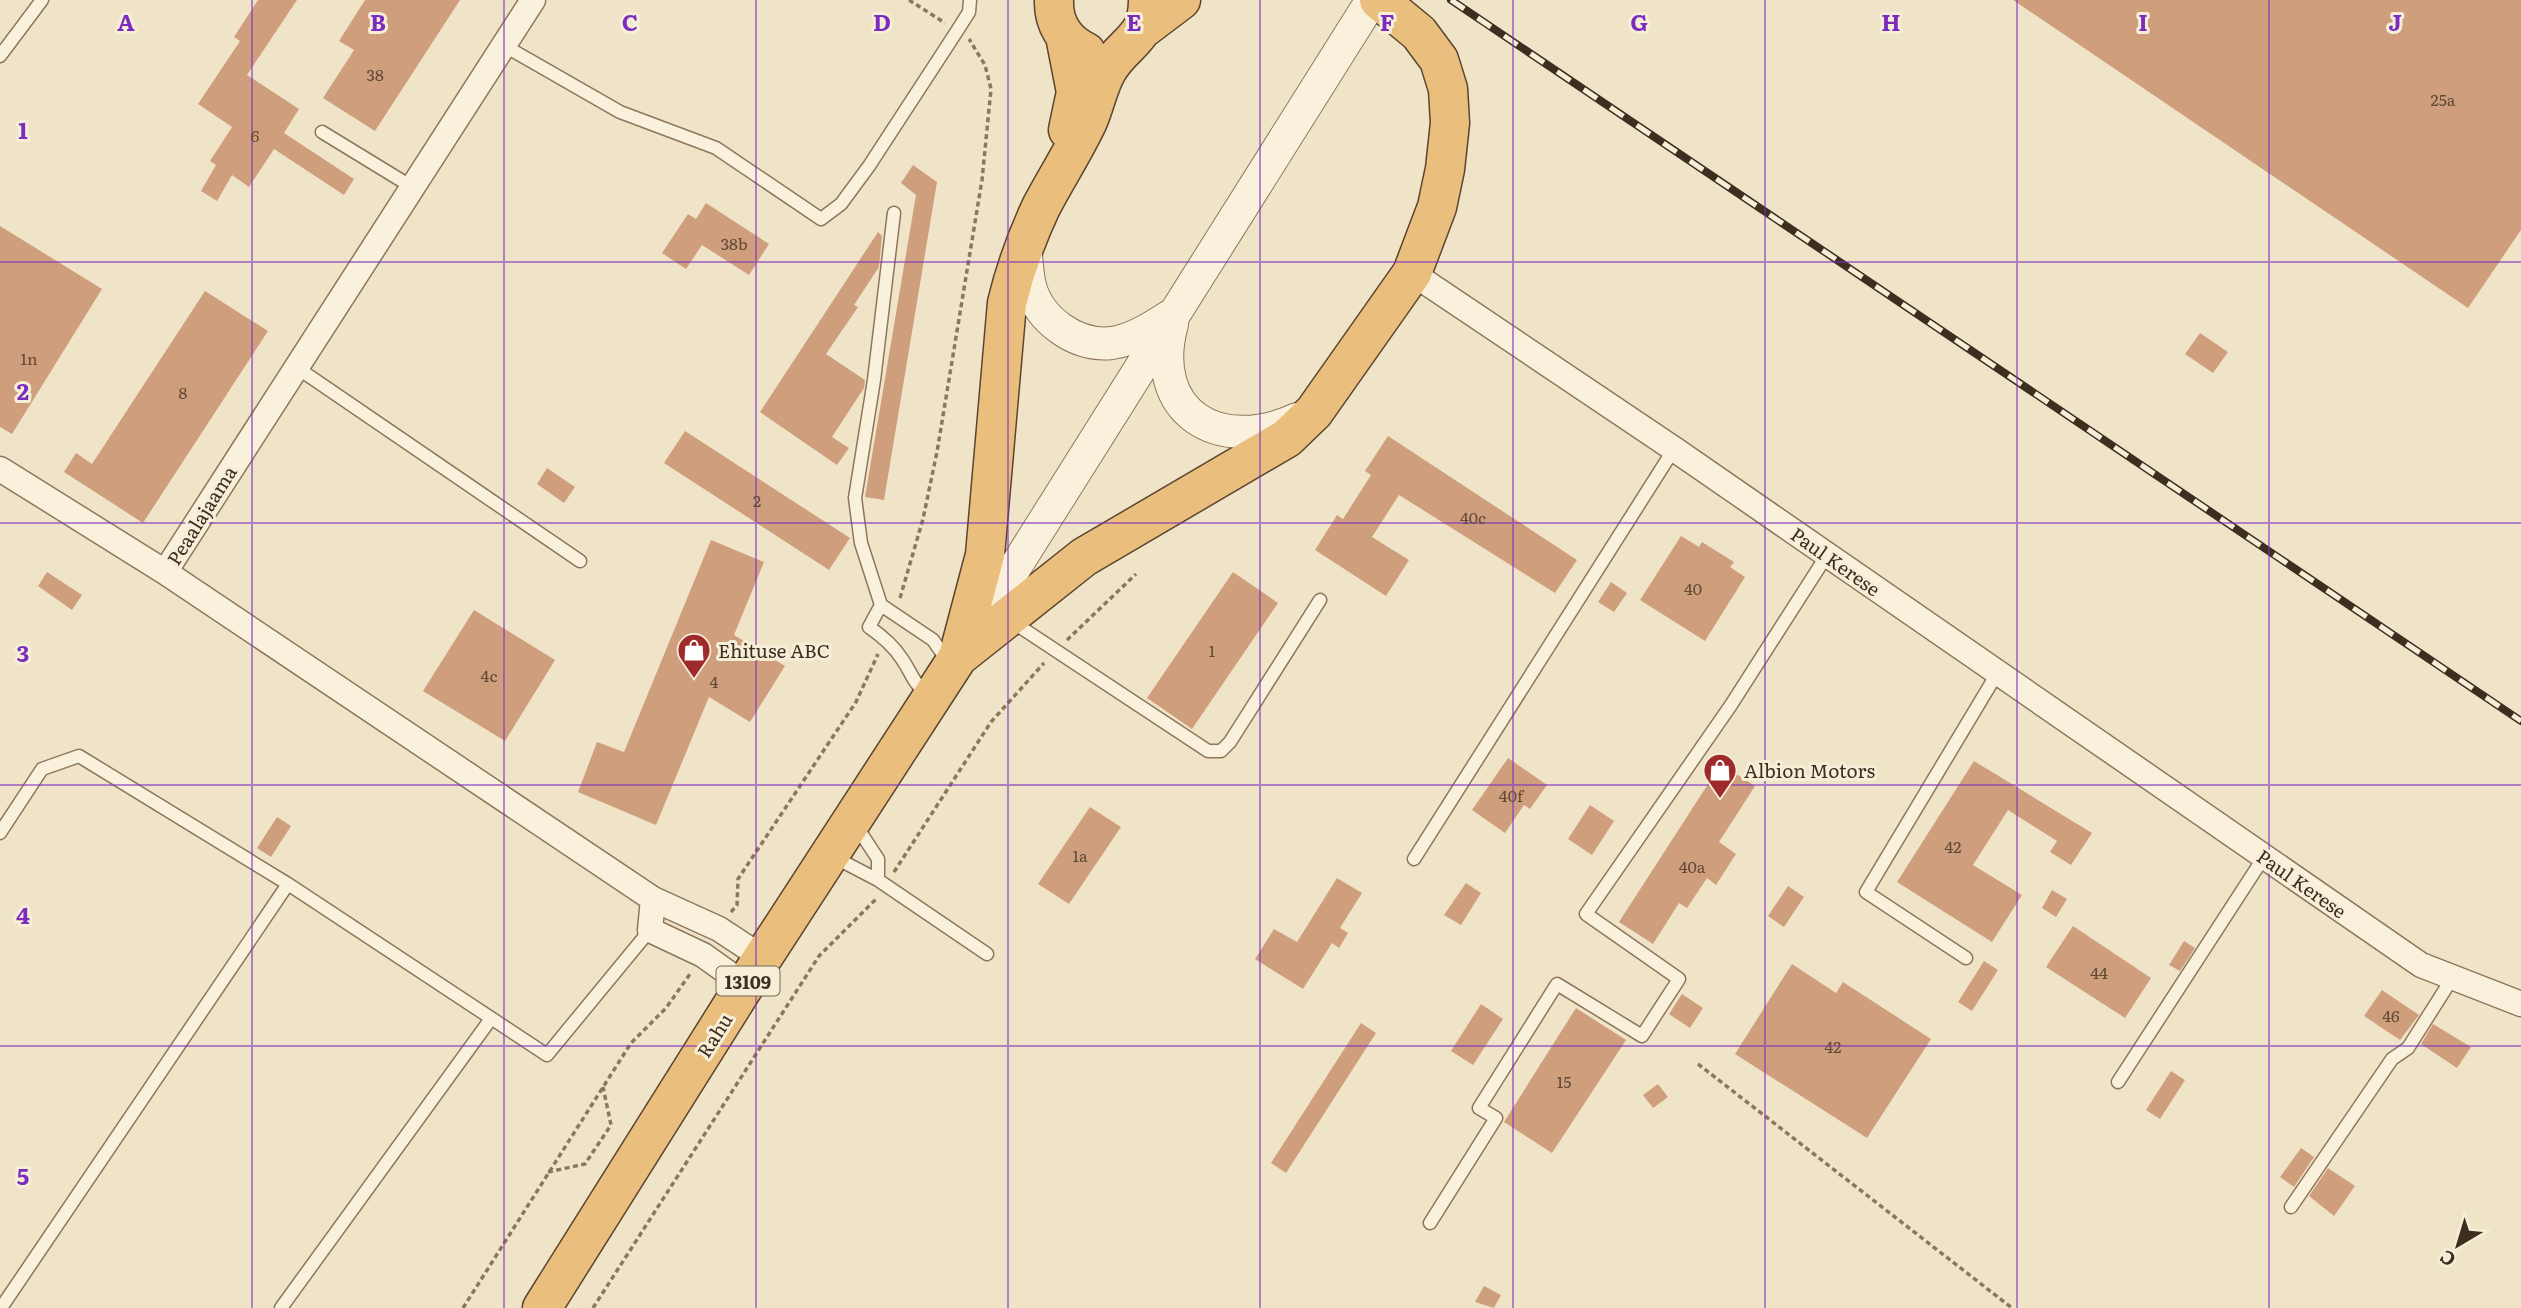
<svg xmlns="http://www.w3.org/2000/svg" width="2521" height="1308" font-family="Literata,serif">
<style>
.building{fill:#cf9f7d}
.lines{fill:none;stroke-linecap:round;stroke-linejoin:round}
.service-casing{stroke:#8d765c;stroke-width:15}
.minor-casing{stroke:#8d765c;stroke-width:27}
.tertiary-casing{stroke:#8d765c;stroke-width:34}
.trunk-casing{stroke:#5b4430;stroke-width:41}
.path{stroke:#8d765c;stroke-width:3.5;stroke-dasharray:5 3.5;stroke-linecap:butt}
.service{stroke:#faf1dc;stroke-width:12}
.minor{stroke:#faf1dc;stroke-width:24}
.tertiary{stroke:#faf1dc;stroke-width:32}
.trunk{stroke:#eabe7c;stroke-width:38}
.rail-casing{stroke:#3d2e20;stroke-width:8}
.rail{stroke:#f7eed8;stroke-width:5;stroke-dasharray:16;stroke-linecap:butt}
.grid{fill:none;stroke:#7b2cbf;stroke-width:2;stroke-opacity:0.55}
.labels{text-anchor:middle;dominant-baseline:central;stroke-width:6;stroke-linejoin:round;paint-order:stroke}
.number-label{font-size:16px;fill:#624a37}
.shield{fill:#f7eed8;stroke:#756857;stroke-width:2}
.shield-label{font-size:18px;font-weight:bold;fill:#3d2e20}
.street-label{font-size:19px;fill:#3d2e20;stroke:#f7eed8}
.poi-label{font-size:19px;fill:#3d2e20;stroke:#f7eed8;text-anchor:start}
.grid-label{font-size:23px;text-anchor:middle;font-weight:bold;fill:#7b2cbf;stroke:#f7eed8;stroke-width:6;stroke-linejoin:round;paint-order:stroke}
</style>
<rect width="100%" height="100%" fill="#f0e4c8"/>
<!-- building -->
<path class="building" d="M 258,0 L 297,0 L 247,75 L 299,109 L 284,133 L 354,179 L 344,195 L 274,149 L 249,187 L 232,175 L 217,201 L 201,191 L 216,165 L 210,161 L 232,127 L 198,104 L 240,41 L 234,37 Z
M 365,0 L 460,0 L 375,131 L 323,98 L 354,50 L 339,41 Z
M 2013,0 L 2521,0 L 2521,230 L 2468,308 Z
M 913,165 L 937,182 L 884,500 L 865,497 L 916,195 L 901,183 Z
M 706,203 L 769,244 L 749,275 L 702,245 L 686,269 L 662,253 L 688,214 L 696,219 Z
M 0,226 L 102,289 L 12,434 L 0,427 Z
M 878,232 L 882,236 L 879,267 L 854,305 L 858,307 L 826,354 L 865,380 L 864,388 L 832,437 L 849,448 L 837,465 L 760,412 Z
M 205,291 L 268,331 L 143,523 L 64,472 L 76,453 L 92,464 Z
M 2200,333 L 2228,352 L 2213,373 L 2185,354 Z
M 685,431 L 850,538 L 829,570 L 664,463 Z
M 1388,436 L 1577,560 L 1555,593 L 1399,495 L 1372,537 L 1409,560 L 1386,596 L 1315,550 L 1337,515 L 1343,519 L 1371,475 L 1365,471 Z
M 547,468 L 575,487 L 564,503 L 537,484 Z
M 1681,536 L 1699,547 L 1702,542 L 1734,562 L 1730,567 L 1745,577 L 1705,641 L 1640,600 Z
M 711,540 L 764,562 L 734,635 L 785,666 L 750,722 L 709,697 L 656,825 L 578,792 L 597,742 L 624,752 Z
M 47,572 L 82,595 L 72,610 L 38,586 Z
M 1233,572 L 1278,603 L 1192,729 L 1147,698 Z
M 1611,582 L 1627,593 L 1614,612 L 1598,602 Z
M 474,610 L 555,660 L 505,741 L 423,691 Z
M 1508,758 L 1547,785 L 1530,809 L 1524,805 L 1505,833 L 1472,810 Z
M 1974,761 L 2092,833 L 2071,865 L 2050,852 L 2057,841 L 2008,810 L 1973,865 L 2022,895 L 1992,942 L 1897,882 Z
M 1721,764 L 1755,786 L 1719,842 L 1736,854 L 1716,885 L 1707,878 L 1687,908 L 1679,903 L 1653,944 L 1619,922 Z
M 1590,805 L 1614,821 L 1592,855 L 1568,839 Z
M 1090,807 L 1121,827 L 1069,904 L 1038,884 Z
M 277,817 L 291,826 L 271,857 L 257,848 Z
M 1337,878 L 1362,893 L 1340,928 L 1348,933 L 1339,948 L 1332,943 L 1303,989 L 1255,959 L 1274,929 L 1297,942 Z
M 1466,883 L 1481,893 L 1461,925 L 1444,915 Z
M 1788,886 L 1804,897 L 1784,927 L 1768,916 Z
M 2052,890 L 2067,899 L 2056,917 L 2042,908 Z
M 2073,926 L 2151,978 L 2125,1018 L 2046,967 Z
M 2184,941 L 2195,948 L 2180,971 L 2169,965 Z
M 1984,961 L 1998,970 L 1972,1011 L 1958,1002 Z
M 1792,964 L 1836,993 L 1843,982 L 1931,1039 L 1867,1138 L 1735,1054 Z
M 2382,990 L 2419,1015 L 2400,1040 L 2364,1016 Z
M 1682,994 L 1703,1008 L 1690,1028 L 1669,1014 Z
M 1481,1004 L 1503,1019 L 1473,1065 L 1451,1051 Z
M 1576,1008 L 1626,1040 L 1552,1153 L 1504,1122 Z
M 1361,1023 L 1376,1033 L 1286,1173 L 1271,1163 Z
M 2433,1024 L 2471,1047 L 2457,1068 L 2421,1044 Z
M 2171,1071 L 2185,1080 L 2160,1119 L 2146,1110 Z
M 1658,1084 L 1668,1097 L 1653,1108 L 1643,1095 Z
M 2301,1148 L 2314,1157 L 2294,1187 L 2280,1177 Z
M 2328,1168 L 2355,1186 L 2334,1216 L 2309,1196 Z
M 1484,1286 L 1501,1295 L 1494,1308 L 1475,1302 Z"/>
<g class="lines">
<defs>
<path id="service" d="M 503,45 L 620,112 L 716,148 L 821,219 L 841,204 L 869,166 L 957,31 L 969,12 L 970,0
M 0,56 L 42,0
M 322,132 L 412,187
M 894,213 L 874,380 L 855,498 L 861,543 L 881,605 L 933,640 L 949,663
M 296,367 L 580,561
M 881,605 L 869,627 C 882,636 893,645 902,659 C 913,675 912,682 929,696
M 1011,621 L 1208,751 L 1221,751 L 1230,742 L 1320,600
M 855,824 L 878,859 L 878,880
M 0,833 L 42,769 L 79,756 L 288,884 L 547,1055 L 650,930
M 834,857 L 878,880 L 987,954
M 1414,859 L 1674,449
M 1966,958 L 1866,892 L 1998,672
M 2118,1082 L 2264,857
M 2291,1207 L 2392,1059 L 2408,1048 L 2453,977
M 1430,1223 L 1496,1118 L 1479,1108 L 1557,984 L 1642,1036 L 1679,979 L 1586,914 L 1731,705 L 1827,555
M 1,1308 L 288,884
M 281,1308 L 490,1020"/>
<path id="minor" d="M 533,0 L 165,572 L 653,899 L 719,929 L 763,958
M 1412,273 L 1674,449 L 2421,965 L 2521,1004
M 0,469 L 165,572
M 653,899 L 650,930 L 703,955 L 745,985"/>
<path id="tertiary" d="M 1025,248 C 1027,260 1027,274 1030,286 C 1039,320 1076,347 1112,343 C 1133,340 1153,327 1170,316
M 1172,324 C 1148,413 1219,455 1297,419
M 970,639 L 1372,0"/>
<path id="trunk" d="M 1054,0 C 1053,23 1065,42 1086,52
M 1144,28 L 1181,0
M 1065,36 L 1076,92 L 1068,130
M 958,657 L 985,555 L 1007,303 C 1015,270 1027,237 1041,207 C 1056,178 1074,151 1088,121 C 1095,105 1098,87 1107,71 C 1124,41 1148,41 1148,0
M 542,1308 L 745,985 L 958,657 L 1084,557 L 1287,438 L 1314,412 L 1412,273 L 1437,207 L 1445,169 L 1450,123 L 1448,89 L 1439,60 L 1419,33 L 1379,0"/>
</defs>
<!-- service casing -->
<use href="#service" class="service-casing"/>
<!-- minor casing -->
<use href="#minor" class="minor-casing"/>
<!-- tertiary casing -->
<use href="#tertiary" class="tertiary-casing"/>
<!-- trunk casing -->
<use href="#trunk" class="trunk-casing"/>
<!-- path -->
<path class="path" d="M 909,0 L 945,23
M 900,598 L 923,519 L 937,452 L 982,180 L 991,89 L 985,65 L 969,39
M 1067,640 L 1136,574
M 894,872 L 991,722 L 1044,663
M 731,912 L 737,905 L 738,879 L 856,702 L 878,654
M 1698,1064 L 2012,1308
M 548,1172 L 585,1164 L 611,1125 L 603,1087
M 463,1308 L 631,1043 L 666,1008 L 690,974
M 593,1308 L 819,956 L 876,899"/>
<!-- service -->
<use href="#service" class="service"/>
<!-- minor -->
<use href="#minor" class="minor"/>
<!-- tertiary -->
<use href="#tertiary" class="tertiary"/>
<!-- trunk -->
<use href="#trunk" class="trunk"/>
<defs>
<path id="rail" d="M 1451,0 L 2521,721"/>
</defs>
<!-- rail casing -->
<use href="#rail" class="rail-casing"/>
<!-- rail -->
<use href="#rail" class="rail"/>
</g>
<!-- grid -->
<path class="grid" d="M 252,0 L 252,1308M 504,0 L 504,1308M 756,0 L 756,1308M 1008,0 L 1008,1308M 1260,0 L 1260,1308M 1513,0 L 1513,1308M 1765,0 L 1765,1308M 2017,0 L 2017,1308M 2269,0 L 2269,1308M 0,262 L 2521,262M 0,523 L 2521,523M 0,785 L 2521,785M 0,1046 L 2521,1046"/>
<!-- icons -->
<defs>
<symbol id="shop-pin" viewBox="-11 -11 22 30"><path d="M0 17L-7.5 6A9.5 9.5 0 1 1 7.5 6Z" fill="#9e2a2b" stroke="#f7eed8"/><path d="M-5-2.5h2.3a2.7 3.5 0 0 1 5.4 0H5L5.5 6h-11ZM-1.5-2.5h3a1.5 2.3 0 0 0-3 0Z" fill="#fff"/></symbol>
</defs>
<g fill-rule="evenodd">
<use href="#shop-pin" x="675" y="631" width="38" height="52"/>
<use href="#shop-pin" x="1701" y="751" width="38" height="52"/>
</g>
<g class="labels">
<!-- number labels -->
<g class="number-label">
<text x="375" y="74">38</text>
<text x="2443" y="99">25a</text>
<text x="255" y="135">6</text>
<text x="734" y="243">38b</text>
<text x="29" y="358">1n</text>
<text x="183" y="392">8</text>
<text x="757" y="500">2</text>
<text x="1473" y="517">40c</text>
<text x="1693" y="588">40</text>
<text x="1212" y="650">1</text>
<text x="489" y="675">4c</text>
<text x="714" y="681">4</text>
<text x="1511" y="795">40f</text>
<text x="1953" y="846">42</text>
<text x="1080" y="855">1a</text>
<text x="1692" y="866">40a</text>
<text x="2099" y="972">44</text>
<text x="2391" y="1015">46</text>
<text x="1833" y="1046">42</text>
<text x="1564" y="1081">15</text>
</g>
<!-- shield labels -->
<rect class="shield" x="716.5" y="966.5" width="63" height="29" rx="5"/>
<g class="shield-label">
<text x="748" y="981">13109</text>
</g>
<!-- street labels -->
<g class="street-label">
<text transform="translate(201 515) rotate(-58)">Peaalajaama</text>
<text transform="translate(1836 561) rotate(35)">Paul Kerese</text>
<text transform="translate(2302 883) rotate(35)">Paul Kerese</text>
<text transform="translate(714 1035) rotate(-58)">Rahu</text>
</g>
<!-- poi labels -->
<g class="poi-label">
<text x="718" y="650">Ehituse ABC</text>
<text x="1744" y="770">Albion Motors</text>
</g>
</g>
<g class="grid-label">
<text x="126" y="31">A</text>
<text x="378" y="31">B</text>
<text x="630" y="31">C</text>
<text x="882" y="31">D</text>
<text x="1134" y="31">E</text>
<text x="1387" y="31">F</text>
<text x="1639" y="31">G</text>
<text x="1891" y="31">H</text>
<text x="2143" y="31">I</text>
<text x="2395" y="31">J</text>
<text x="23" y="139">1</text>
<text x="23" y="400">2</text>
<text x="23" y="662">3</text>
<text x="23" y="924">4</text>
<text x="23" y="1185">5</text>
</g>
<!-- north arrow -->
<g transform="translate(2458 1245) rotate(218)" stroke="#f7eed8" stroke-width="5" paint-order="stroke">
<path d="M0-5L12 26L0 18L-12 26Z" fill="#3d2e20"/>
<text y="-10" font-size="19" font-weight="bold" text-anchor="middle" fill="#3d2e20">С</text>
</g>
</svg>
